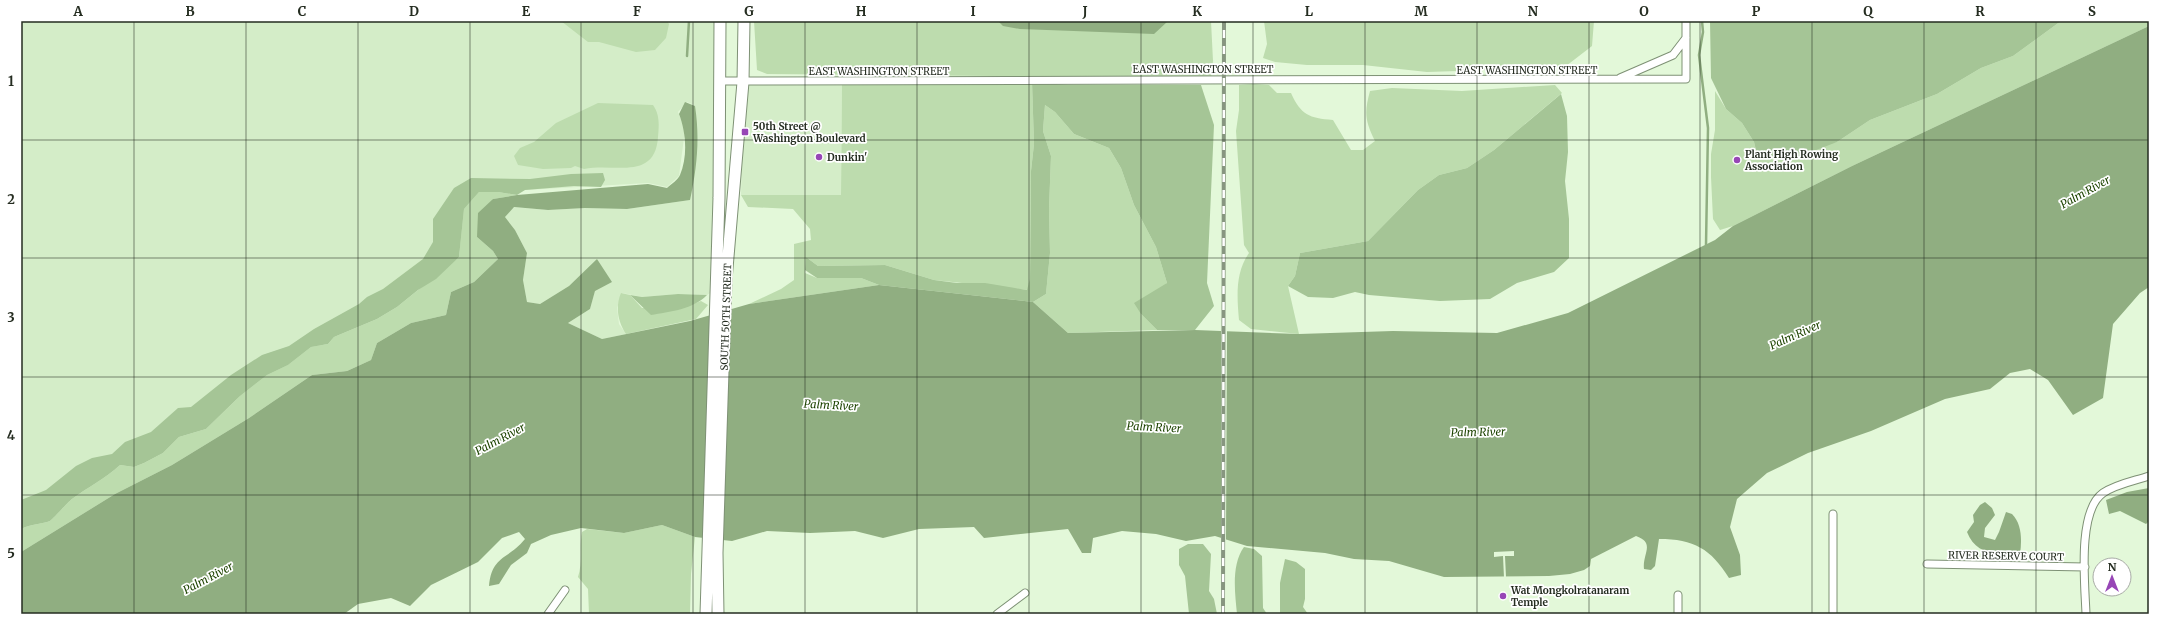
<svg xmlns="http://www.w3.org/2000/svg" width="2170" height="635" font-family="Merriweather,serif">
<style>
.built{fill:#d4edc8}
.green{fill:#bddcae}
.forest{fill:#a5c596}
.water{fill:#90ae81}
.pier{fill:#e3f8d9}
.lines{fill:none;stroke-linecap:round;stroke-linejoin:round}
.stream{stroke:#90ae81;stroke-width:2.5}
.street-casing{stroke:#7e9175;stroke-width:9}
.primary-casing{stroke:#7e9175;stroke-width:13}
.street{stroke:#fff;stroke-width:7}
.primary{stroke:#fff;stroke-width:11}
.rail-casing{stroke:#879680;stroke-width:4}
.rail{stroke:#fff;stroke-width:2.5;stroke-dasharray:8;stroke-linecap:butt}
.grid{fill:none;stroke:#252d21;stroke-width:1;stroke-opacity:0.55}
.poi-dot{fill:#9746b6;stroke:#fff;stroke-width:1.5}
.labels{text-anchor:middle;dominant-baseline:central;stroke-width:3.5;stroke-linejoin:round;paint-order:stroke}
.street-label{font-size:10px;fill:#252d21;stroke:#fff}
.poi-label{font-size:10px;font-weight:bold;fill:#252d21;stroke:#fff;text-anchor:start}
.water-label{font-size:11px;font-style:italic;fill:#1d4300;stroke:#fff}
.neatline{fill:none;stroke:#252d21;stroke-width:1.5}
.grid-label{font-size:13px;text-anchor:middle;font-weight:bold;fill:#252d21}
</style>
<rect width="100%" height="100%" fill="#e3f8d9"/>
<!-- built -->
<path class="built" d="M 21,21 L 721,21 L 721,286 L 707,295 L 678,294 L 642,297 L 622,293 L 617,308 L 619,324 L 626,334 L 602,339 L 568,323 L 590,309 L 595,291 L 597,260 L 569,286 L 540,304 L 527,302 L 523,280 L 527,253 L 515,230 L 505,217 L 513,207 L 548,210 L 585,208 L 627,209 L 690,200 L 694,105 L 687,102 L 678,112 L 685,130 L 679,176 L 667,187 L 648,183 L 491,192 L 454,261 L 208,417 L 21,520 Z
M 744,81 L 842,82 L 841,195 L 741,195 Z"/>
<!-- green -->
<path class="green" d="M 561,21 L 667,21 L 669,24 L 666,38 L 655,50 L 636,52 L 599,42 L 588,42 Z
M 754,21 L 1211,21 L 1213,61 L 1211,78 L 767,74 L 757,70 Z
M 1264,21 L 1594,21 L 1592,46 L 1566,66 L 1489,70 L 1427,72 L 1363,65 L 1307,65 L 1275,62 L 1263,58 L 1267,44 Z
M 2061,21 L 2149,21 L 2149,26 L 1852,166 L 1733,226 L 1720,230 L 1713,219 L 1711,177 L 1711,154 L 1715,130 L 1715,91 L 1726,109 L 1742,123 L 1754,142 L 1757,154 L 1837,142 L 1870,120 L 1937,94 L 1981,68 L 2013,56 Z
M 842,82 L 1032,82 L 1034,144 L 1031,171 L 1030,278 L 1028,290 L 934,280 L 885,265 L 818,266 L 806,257 L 805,273 L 817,278 L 861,278 L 879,285 L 749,304 L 781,289 L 794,280 L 794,244 L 811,240 L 810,229 L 793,209 L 748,207 L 741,195 L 841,195 Z
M 1254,84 L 1269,85 L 1277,93 L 1291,93 C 1301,115 1309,118 1333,120 L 1351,150 L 1363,150 L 1375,141 C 1365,121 1364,113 1370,91 L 1392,88 L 1462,91 L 1555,85 L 1562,93 L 1494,150 L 1467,168 L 1439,175 L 1418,190 L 1368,241 L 1300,253 L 1295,276 L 1288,286 L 1299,334 L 1251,329 L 1239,320 C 1237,297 1235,273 1249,253 L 1244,245 L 1236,131 L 1239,110 L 1239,85 Z
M 598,103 L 653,105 C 660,115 659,125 658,137 C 655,181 615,163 584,169 L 575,166 L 571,168 L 543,169 L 518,165 L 514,156 L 520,148 L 534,142 L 556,123 Z
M 1045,105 L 1055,112 L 1074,134 L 1109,148 L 1121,168 L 1134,205 L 1156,247 L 1167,283 L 1141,314 L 1157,330 L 1068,333 L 1033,302 L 1046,294 L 1050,253 L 1049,209 L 1051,156 L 1043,131 Z
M 479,192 L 498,192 L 517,195 L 493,199 L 477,237 L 493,251 L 498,259 L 474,282 L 451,292 L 446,315 L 411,323 L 377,343 L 371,360 L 347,371 L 312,375 L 249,418 L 172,465 L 115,494 L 21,552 L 21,529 C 31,524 43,524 50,521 C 53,519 67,503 72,499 C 88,487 105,479 120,465 L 134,467 L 144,463 L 163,453 L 179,437 L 206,429 L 240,396 L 267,375 L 288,365 L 311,347 L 328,344 L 334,337 L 377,319 L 397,307 L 459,257 L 464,209 Z
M 621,293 L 630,295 L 642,308 L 685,307 L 701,301 L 708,305 L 696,319 L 626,334 C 618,322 615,307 621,293 Z
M 662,525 L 695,537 L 691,574 L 690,614 L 589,614 L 588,589 L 578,577 C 583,562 579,547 582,532 L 587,529 L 624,533 Z"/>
<!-- forest -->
<path class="forest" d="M 1710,21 L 2061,21 L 2013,56 L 1981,68 L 1937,94 L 1870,120 L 1837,142 L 1798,157 L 1769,157 L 1757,154 L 1754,142 L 1742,123 L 1726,109 L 1711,78 Z
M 1032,82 L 1068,85 L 1201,85 L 1214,125 L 1207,283 L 1214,306 L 1195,330 L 1157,330 L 1141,314 L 1134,303 L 1167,283 L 1156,247 L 1134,205 L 1121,168 L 1109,148 L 1074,134 L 1055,112 L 1045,105 L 1043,131 L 1051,156 L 1049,209 L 1050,253 L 1046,294 L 1033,302 L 879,285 L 861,278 L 817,278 L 805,270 L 806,257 L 818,266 L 885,265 L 934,280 L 957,283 L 985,283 L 1027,290 L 1030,278 L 1031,171 L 1034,144 Z
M 1561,94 L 1567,116 L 1568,152 L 1565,181 L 1569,219 L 1569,258 L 1554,272 L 1517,283 L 1490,299 L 1440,301 L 1369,295 L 1355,292 L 1333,298 L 1308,297 L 1288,286 L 1295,276 L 1300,253 L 1368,241 L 1418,190 L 1439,175 L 1467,168 L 1494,150 Z
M 603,173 L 605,180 L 601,187 L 574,186 L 525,190 L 517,195 L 498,192 L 479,192 L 464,209 L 459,257 L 436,279 L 418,290 L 397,307 L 377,319 L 334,337 L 328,344 L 311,347 L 288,365 L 267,375 L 240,396 L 206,429 L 179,437 L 163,453 L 144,463 L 134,467 L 120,465 C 105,479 88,487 72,499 C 67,503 53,519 50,521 C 43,524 31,524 21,529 L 21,500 L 46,490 L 76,466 L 92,458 L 112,454 L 125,442 L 151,432 L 178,408 L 191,407 L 231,375 L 262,355 L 289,346 L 314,329 L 359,304 L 367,297 L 383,289 L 423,259 L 433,242 L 433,219 L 454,188 L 471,178 L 530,179 L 571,174 Z
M 678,294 L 707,295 C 694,309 669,312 651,315 L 630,295 L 642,297 Z
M 1188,544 L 1203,544 L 1211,554 L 1209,591 L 1214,599 L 1217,614 L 1189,614 L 1185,576 L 1179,565 L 1179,549 Z
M 1244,547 L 1254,549 L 1262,556 L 1263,608 L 1267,614 L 1237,614 C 1235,593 1231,565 1244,547 Z
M 1285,559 L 1296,562 L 1305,569 L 1305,599 L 1303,607 L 1308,614 L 1280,614 L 1280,583 Z"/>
<!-- water -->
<path class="water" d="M 998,21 L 1167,21 L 1167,22 L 1154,34 L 1020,29 L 1003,26 Z
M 2149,26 L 2149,287 L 2140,293 L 2113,324 L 2103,398 L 2073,415 L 2048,380 L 2030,369 L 2010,373 L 1990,389 L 1945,399 L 1871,431 L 1808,453 L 1767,473 L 1737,499 L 1730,527 L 1740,555 L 1741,575 L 1729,578 C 1711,549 1694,539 1659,539 L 1655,566 L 1651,570 L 1644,569 C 1642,554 1656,543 1636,536 L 1591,559 L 1590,566 L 1584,570 L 1570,574 L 1549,576 L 1444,577 L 1389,561 L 1354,559 L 1325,553 L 1247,546 L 1215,536 L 1186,541 L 1156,534 L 1122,531 L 1093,538 L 1091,553 L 1082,553 L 1068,529 L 984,538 L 974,527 L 919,529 L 883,538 L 855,531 L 810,533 L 767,531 L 732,541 L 695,537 L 662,525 L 624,533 L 581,528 L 551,535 L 531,544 L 527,553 L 511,565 L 499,584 L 489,586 C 492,555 508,560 525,539 L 519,532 L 502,538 L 478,562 L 431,585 L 410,606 L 391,598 L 358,604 L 344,614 L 21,614 L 21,552 L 115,494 L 172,465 L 249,418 L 312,375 L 347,371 L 371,360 L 377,343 L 411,323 L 446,315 L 451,292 L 474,282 L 498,259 L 493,251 L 477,237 L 478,213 L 493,199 L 517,195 L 648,184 L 667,188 C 671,184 678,180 680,175 C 688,156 686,132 679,114 L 685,102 L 695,106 C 700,138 697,168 690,200 L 627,209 L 585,208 L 548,210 L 514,207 L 505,217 L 515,230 L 527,253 L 523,280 L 527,302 L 540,304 L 569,286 L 597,259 L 612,282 L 595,291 L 590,309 L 568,323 L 602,339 L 690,321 L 749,304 L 879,285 L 1033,302 L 1068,333 L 1195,330 L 1299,334 L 1393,331 L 1497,333 L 1568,313 L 1715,240 L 1733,226 L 1852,166 Z
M 2149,488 L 2149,521 L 2146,524 L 2120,511 L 2109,514 L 2106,500 L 2127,492 Z
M 1985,502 L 1992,508 L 1995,515 L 1985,528 L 1984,537 L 1995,540 L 1999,532 L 2006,512 L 2012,514 C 2022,524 2022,540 2020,554 L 2010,554 L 2003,551 L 1999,554 C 1984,553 1973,547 1967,532 L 1974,522 L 1973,515 L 1980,505 Z"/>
<!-- pier -->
<path class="pier" d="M 1221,329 L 1227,329 L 1226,541 L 1221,539 Z
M 1514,551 L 1514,556 L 1505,556 L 1506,577 L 1504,578 L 1503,556 L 1494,557 L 1494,552 Z"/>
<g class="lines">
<!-- stream -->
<path class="stream" d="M 1702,21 L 1703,32 L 1699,55 L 1708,128 L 1706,245
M 687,56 L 689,21"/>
<defs>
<path id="street" d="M 1620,78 L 1673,55 L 1686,38
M 719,81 L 1686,79 L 1686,21
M 1833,514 L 1833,614
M 1927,564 L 2085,567
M 1678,595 L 1678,614
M 548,614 L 565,590
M 997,614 L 1025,593
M 2086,614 C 2085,585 2077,511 2103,493 C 2116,484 2134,481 2149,476"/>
<path id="primary" d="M 706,614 L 719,198 L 720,21
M 718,614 L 717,553 L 726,280 L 743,82 L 744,21"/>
</defs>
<!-- street casing -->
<use href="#street" class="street-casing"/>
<!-- primary casing -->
<use href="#primary" class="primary-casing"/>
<!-- street -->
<use href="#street" class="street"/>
<!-- primary -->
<use href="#primary" class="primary"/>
<defs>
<path id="rail" d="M 1223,614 L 1224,21"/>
</defs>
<!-- rail casing -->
<use href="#rail" class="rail-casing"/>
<!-- rail -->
<use href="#rail" class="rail"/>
</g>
<!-- grid -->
<path class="grid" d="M 134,21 L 134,614M 246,21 L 246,614M 358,21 L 358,614M 470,21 L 470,614M 581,21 L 581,614M 693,21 L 693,614M 805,21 L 805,614M 917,21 L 917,614M 1029,21 L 1029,614M 1141,21 L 1141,614M 1253,21 L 1253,614M 1365,21 L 1365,614M 1477,21 L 1477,614M 1589,21 L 1589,614M 1700,21 L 1700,614M 1812,21 L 1812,614M 1924,21 L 1924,614M 2036,21 L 2036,614M 21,140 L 2149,140M 21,258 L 2149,258M 21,377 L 2149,377M 21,495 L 2149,495"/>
<!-- markers -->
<g class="poi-dot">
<rect x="741" y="128" width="8" height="8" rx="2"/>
<circle cx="819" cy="157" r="4"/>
<circle cx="1737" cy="160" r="4"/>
<circle cx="1503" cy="596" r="4"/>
</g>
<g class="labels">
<!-- street labels -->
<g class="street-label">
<text x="1203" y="69">EAST WASHINGTON STREET</text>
<text x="1527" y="70">EAST WASHINGTON STREET</text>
<text x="879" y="71">EAST WASHINGTON STREET</text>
<text transform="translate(726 317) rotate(-88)">SOUTH 50TH STREET</text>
<text transform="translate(2006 556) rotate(1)">RIVER RESERVE COURT</text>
</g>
<!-- poi labels -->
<g class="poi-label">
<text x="753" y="126">50th Street @<tspan x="753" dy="12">Washington Boulevard</tspan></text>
<text x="1745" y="154">Plant High Rowing<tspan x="1745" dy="12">Association</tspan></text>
<text x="827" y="157">Dunkin'</text>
<text x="1511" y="590">Wat Mongkolratanaram<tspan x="1511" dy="12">Temple</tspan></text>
</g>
<!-- water labels -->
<g class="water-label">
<text transform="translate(2085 192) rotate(-29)">Palm River</text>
<text transform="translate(1795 335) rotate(-24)">Palm River</text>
<text transform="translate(831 405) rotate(3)">Palm River</text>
<text transform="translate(1154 427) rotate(3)">Palm River</text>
<text transform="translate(1478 432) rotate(-1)">Palm River</text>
<text transform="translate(500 439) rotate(-28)">Palm River</text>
<text transform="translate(208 578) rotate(-28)">Palm River</text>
</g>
</g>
<!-- border -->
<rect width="2170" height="635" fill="none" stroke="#ffffff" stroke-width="44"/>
<!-- north arrow -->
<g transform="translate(2112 577)"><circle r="19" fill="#ffffff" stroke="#a8aba6"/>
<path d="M0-3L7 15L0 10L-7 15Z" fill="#9746b6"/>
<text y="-6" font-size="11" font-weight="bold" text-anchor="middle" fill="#252d21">N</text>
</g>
<rect x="22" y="22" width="2126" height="591" class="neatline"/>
<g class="grid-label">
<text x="78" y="16">A</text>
<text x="190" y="16">B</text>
<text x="302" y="16">C</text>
<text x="414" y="16">D</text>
<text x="526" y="16">E</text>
<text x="637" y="16">F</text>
<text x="749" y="16">G</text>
<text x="861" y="16">H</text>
<text x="973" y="16">I</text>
<text x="1085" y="16">J</text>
<text x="1197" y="16">K</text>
<text x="1309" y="16">L</text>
<text x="1421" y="16">M</text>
<text x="1533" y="16">N</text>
<text x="1644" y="16">O</text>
<text x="1756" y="16">P</text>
<text x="1868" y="16">Q</text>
<text x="1980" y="16">R</text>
<text x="2092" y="16">S</text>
<text x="11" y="86">1</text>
<text x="11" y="204">2</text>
<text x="11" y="322">3</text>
<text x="11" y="440">4</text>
<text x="11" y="558">5</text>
</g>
</svg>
